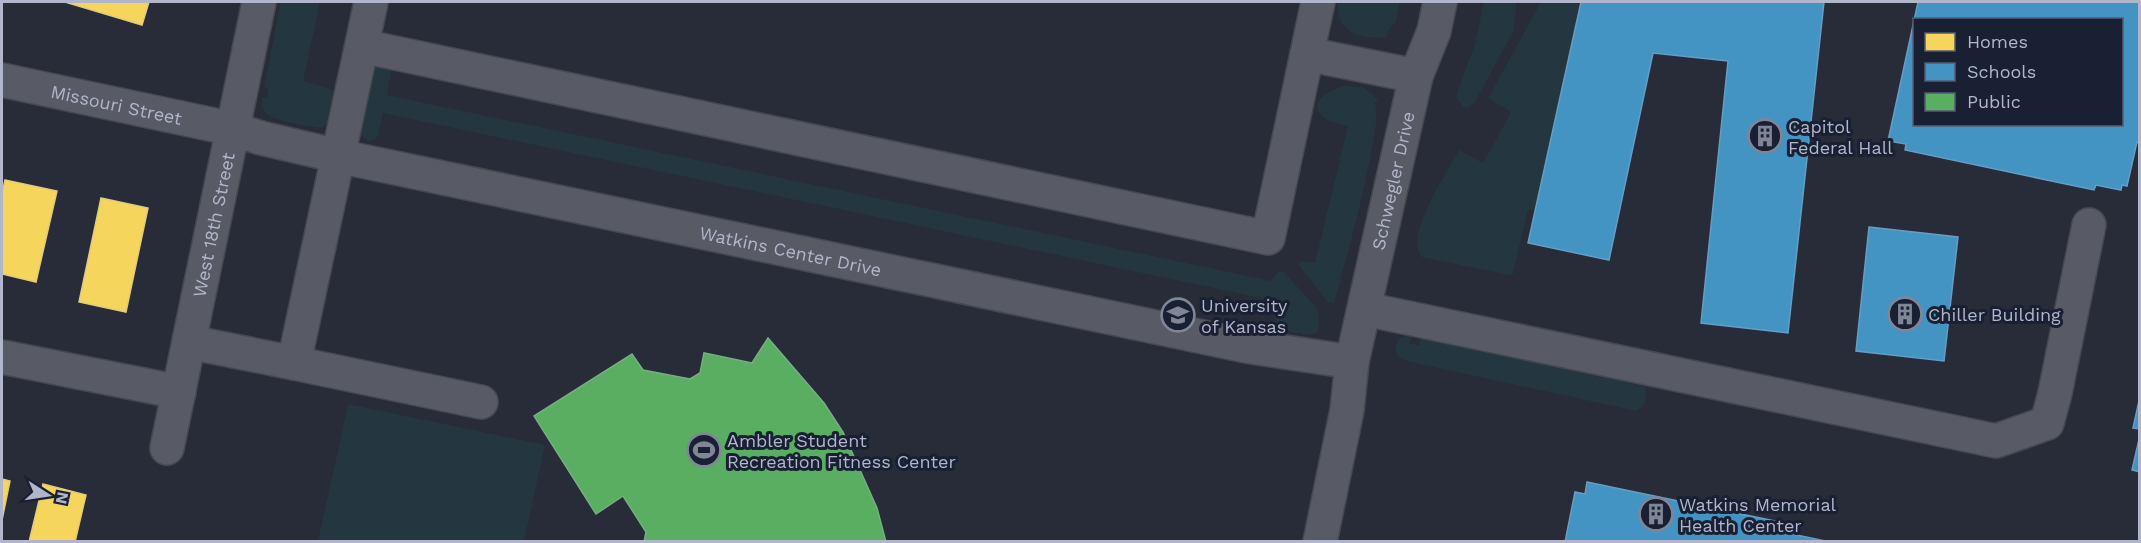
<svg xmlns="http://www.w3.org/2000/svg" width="2141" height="543" font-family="'Work Sans',sans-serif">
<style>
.green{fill:#24363f}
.homes{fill:#f6d55c;stroke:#e1cc7d;stroke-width:1.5}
.schools{fill:#4393c3;stroke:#649ec5;stroke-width:1.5;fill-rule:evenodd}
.public{fill:#5aae61;stroke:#74b080;stroke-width:1.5}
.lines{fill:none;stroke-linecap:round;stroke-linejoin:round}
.minor-casing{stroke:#444851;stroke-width:36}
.minor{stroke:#585b66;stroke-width:33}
.labels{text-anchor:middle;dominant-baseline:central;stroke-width:6;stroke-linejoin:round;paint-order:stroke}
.street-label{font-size:18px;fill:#b1b6ca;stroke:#1a2034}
.poi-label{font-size:18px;fill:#b1b6ca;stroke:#1a2034;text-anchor:start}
</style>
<rect width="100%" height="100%" fill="#282c38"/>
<!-- green -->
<path class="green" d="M 281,2 L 320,2 L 303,81 L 331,89 L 333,92 L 326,125 L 320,128 C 308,126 271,121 265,112 C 262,108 262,103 262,98 L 267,98 L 268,88 L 264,87 Z
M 1338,2 L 1400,2 L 1396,21 L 1387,33 L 1387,37 C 1362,40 1335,33 1338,2 Z
M 1484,2 L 1516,2 L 1514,30 L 1475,102 L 1469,107 L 1463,107 L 1456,96 L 1475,44 Z
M 1541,2 L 1581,2 L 1535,211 L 1528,210 L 1513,272 L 1514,273 L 1510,275 L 1422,257 C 1402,239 1449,169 1459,150 L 1483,163 L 1511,112 L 1488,98 Z
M 376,64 L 390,67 L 391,72 L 387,95 L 1271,281 L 1278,272 L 1284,272 L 1317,308 L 1319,318 L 1318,332 L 1308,335 L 1280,330 C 1270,322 1276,312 1276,301 L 383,113 L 378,136 L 374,140 L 369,141 L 360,135 L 361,131 L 373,68 Z
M 1346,86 L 1363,87 L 1378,100 L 1375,103 C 1379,120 1373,140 1370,158 C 1361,207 1347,255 1334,303 L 1328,302 L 1298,264 L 1302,261 L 1315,263 L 1348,126 C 1340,123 1329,123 1322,116 C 1306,100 1334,88 1346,86 Z
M 1409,335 L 1411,336 L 1410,344 L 1419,345 L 1421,338 L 1646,387 L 1645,402 L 1641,408 L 1636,411 L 1407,361 L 1397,355 L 1395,346 L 1400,338 Z
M 348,404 L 545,445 L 524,541 L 318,541 Z"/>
<!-- homes -->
<path class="homes" d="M 65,2 L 149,2 L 142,25 Z
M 5,180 L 57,191 L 36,282 L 2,274 L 2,194 Z
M 101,198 L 148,208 L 126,312 L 79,302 Z
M 2,479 L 10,481 L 2,520 Z
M 43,484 L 86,495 L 75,542 L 29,542 Z"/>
<!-- schools -->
<path class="schools" d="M 1581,2 L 1824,2 L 1788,333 L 1701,323 L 1728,61 L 1653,53 L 1609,260 L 1528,243 Z
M 1918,2 L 2140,2 L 2140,143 L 2137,142 L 2127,186 L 2122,185 L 2121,190 L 2096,185 L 2094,190 L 1905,150 L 1906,144 L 1888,141 ZM 1914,20 L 2122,20 L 2122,124 L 1914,124 Z
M 1869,227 L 1958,237 L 1944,361 L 1856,351 Z
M 2140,396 L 2140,429 L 2133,428 Z
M 2140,435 L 2140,472 L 2132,470 Z
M 1587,482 L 1789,524 L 1787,533 L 1830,542 L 1565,542 L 1575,492 L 1585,494 Z"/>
<!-- public -->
<path class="public" d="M 768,338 L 824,403 L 843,432 L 877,508 L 886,542 L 644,542 L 646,532 L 623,496 L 596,514 L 534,416 L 632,354 L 643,370 L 690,379 L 700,373 L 704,353 L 752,363 Z"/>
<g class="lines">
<defs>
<g id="minor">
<path d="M 371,2 L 294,363 L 481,402"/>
<path d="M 362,46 L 1268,238 L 1318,2"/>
<path d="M 1307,54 L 1416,76"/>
<path id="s1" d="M 2,80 L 233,129 L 261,138 L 338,156 L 1251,347 L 1352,362"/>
<path d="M 1365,309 L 1996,441 L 2047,423 L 2055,393 L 2089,225"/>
<path d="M 189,342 L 294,363"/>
<path d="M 2,357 L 179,392"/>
<path id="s2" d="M 167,448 L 259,2"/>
<path id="s3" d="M 1320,542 L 1347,410 L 1352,362 L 1356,344 L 1416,76 L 1434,31 L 1440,2"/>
</g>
</defs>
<!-- minor casing -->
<use href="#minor" class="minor-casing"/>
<!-- minor -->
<use href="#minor" class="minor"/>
</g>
<!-- icons -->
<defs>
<symbol id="building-ring" viewBox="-11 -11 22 22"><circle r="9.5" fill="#1a2034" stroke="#818697" stroke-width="1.5"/><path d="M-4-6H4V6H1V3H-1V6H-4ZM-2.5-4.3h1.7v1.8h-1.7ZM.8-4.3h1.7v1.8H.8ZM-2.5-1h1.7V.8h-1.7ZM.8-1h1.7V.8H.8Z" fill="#818697"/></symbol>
<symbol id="university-ring" viewBox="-11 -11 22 22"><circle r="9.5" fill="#1a2034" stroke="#818697" stroke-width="1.5"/><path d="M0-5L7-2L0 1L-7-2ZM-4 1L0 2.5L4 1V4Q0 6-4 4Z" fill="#818697"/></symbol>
<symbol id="stadium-ring" viewBox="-11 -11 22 22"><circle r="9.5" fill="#1a2034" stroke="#818697" stroke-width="1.5"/><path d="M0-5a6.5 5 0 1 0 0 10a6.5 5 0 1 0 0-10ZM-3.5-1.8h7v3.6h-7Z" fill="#818697"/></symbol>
</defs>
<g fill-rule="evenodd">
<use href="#building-ring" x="1746" y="117" width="38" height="38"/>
<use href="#building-ring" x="1886" y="295" width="38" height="38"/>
<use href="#university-ring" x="1159" y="296" width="38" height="38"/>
<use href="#stadium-ring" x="685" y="431" width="38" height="38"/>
<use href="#building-ring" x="1637" y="495" width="38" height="38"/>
</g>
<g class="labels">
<!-- street labels -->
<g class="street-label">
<text stroke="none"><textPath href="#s1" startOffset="117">Missouri Street</textPath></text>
<text stroke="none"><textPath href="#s3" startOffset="369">Schwegler Drive</textPath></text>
<text stroke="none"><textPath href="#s2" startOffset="228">West 18th Street</textPath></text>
<text stroke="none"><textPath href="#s1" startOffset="807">Watkins Center Drive</textPath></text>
</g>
<!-- poi labels -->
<g class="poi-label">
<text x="1788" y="126">Capitol<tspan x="1788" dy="21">Federal Hall</tspan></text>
<text x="1201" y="305">University<tspan x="1201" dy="21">of Kansas</tspan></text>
<text x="1928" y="314">Chiller Building</text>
<text x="727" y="440">Ambler Student<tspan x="727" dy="21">Recreation Fitness Center</tspan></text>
<text x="1679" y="504">Watkins Memorial<tspan x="1679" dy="21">Health Center</tspan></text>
</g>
</g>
<!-- border -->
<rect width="2141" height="543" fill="none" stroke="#b1b6ca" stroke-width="6"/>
<!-- legend -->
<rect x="1913" y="18" width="210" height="108" fill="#1a2034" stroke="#565c70" stroke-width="1.5"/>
<rect x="1925" y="33" width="30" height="18" fill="#f6d55c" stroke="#565c70" stroke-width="1.5"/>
<text x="1967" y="48" font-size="18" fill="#b1b6ca">Homes</text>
<rect x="1925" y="63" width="30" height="18" fill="#4393c3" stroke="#565c70" stroke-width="1.5"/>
<text x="1967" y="78" font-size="18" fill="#b1b6ca">Schools</text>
<rect x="1925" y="93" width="30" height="18" fill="#5aae61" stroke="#565c70" stroke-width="1.5"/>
<text x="1967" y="108" font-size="18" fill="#b1b6ca">Public</text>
<!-- north arrow -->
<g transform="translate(48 495) rotate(102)" stroke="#1a2034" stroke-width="4.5" paint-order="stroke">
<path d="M0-4.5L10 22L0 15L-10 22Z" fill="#b1b6ca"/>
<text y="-9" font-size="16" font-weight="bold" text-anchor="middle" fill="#b1b6ca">N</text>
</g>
</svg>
